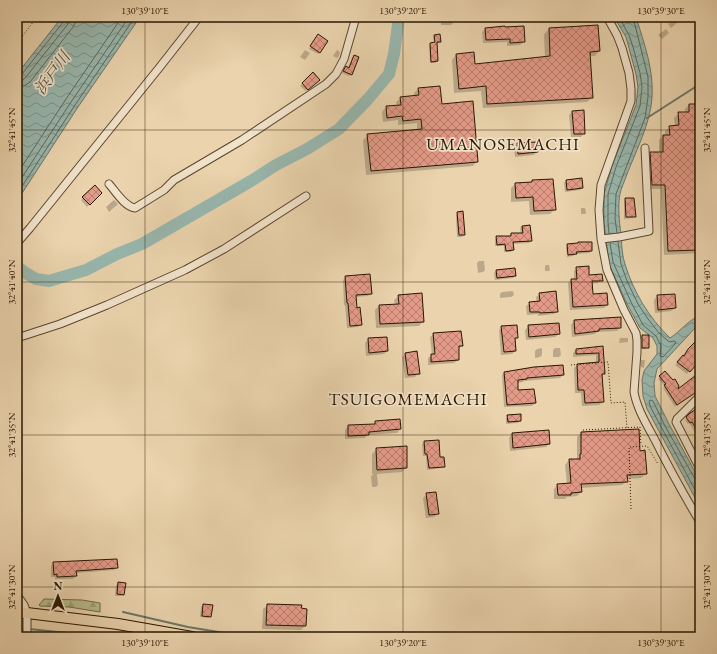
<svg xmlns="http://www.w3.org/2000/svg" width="717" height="654" font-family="'EB Garamond','Noto Serif JP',serif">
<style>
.forest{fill:url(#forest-firs);stroke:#706a46}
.water{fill:url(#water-waves);stroke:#6c7769}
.shadow{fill:#0003}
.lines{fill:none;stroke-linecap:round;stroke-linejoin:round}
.shore{stroke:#606758;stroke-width:1}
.stream{stroke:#6c7769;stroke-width:2}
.river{stroke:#98b7ae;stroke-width:12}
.building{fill:url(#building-cross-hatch);stroke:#291701}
.minor-casing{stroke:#59462c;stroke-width:9}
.highway-casing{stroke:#291701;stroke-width:12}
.path{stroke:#291701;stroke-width:1;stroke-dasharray:1 2;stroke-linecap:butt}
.minor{stroke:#f1e2ca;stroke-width:7}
.highway{stroke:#ead3ad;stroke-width:10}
.ticks{fill:none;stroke:#291701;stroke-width:1;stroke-opacity:0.45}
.labels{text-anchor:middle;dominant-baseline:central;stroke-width:3.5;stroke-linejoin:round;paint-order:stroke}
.water-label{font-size:16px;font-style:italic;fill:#504f3e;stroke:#f1e2ca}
.quarter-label{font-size:17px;letter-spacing:1px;fill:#291701;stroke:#f1e2ca}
.neatline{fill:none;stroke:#291701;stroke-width:1.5}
.ticks-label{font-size:10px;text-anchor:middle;fill:#291701}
</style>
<defs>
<pattern id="forest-firs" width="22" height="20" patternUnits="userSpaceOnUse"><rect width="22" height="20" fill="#b6bc8a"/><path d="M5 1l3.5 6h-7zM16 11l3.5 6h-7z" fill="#9ca175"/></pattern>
<pattern id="water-waves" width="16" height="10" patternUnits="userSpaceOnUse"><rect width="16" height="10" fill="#98b7ae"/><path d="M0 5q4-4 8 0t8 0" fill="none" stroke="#7c948b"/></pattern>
<pattern id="building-cross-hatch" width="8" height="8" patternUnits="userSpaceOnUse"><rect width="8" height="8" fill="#e49a88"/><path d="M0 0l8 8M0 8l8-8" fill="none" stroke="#b97d6d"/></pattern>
</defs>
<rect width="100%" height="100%" fill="#ead3ad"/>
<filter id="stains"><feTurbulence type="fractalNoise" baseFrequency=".005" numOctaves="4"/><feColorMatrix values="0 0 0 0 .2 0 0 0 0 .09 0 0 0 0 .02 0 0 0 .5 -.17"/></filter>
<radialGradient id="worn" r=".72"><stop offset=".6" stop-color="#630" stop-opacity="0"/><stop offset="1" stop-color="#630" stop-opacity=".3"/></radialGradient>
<!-- forest -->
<path class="forest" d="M 44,599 L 82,600 L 100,603 L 100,612 L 69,607 L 40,606 L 39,605 Z"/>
<!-- water -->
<path class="water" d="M 62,17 L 140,17 L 78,107 L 17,201 L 17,74 Z
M 614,17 L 636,17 C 644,43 654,70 652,97 C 651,122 636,151 627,174 C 625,181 621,188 620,194 C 618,203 619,218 620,227 C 622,239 621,252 625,264 C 633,291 649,318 670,338 C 681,331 688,320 700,316 L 700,325 L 696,327 L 657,369 L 654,383 L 655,396 L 669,424 L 700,481 L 700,507 L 647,409 L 643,396 L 642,380 L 644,371 L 657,354 L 657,346 L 653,338 L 640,328 L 627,304 L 609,264 L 604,223 L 604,194 L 612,166 L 636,105 L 638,87 L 636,74 L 626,37 Z"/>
<!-- shadow -->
<path class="shadow" d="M 441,17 L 453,17 L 453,23 L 451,25 L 441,25 Z
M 534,17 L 563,17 L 561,20 L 534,22 Z
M 677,17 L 684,17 L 671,28 L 668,24 Z
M 598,26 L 599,51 L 595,56 L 589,56 L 592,97 L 587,102 L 483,108 L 481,91 L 454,93 L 452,60 L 456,55 L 474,65 L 545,58 L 544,34 L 549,29 Z
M 485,29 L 524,41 L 520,45 L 507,46 L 507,42 L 483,43 L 482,32 Z
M 666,29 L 669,33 L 662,39 L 658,35 Z
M 435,36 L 440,42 L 436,44 L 437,61 L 435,63 L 430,63 L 429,45 L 431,44 L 434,43 L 433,37 Z
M 316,37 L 320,52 L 318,54 L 309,49 Z
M 305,50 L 310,53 L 305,60 L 300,57 Z
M 337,50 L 340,52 L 339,56 L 337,58 L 333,56 Z
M 354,56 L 358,57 L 351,75 L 349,76 L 342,73 L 344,69 L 348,68 L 352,58 Z
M 313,74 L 317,82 L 306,91 L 300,86 Z
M 418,89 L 441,105 L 477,161 L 473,166 L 366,175 L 363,140 L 368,135 L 417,131 L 417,123 L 398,125 L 398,120 L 383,122 L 382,112 L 386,107 L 397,106 L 396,102 L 401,98 L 414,97 L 414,93 Z
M 689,105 L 700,105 L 700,253 L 664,255 L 661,189 L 648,189 L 646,157 L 651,153 L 659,153 L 659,140 L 663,136 L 665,136 L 665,131 L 670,127 L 675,127 L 674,118 L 679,113 L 685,113 L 685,109 Z
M 572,112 L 584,133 L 581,137 L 571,137 L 569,115 Z
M 517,144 L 537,151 L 534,155 L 515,157 L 514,148 Z
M 533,181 L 555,209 L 550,214 L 530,215 L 529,201 L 511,202 L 511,188 L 515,184 L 531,183 Z
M 566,181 L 582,188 L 580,190 L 565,192 L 564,183 Z
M 95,187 L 101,193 L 87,207 L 81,200 Z
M 626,199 L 634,216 L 632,218 L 624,219 L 624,201 Z
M 114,200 L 118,204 L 109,212 L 106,207 Z
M 581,208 L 585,208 L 586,213 L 585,214 L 581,214 Z
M 458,213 L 464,235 L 462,237 L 457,237 L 456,215 Z
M 522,226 L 531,241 L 529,243 L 512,244 L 513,250 L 511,252 L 504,252 L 504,246 L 495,246 L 495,239 L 497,237 L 509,237 L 511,234 L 521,234 L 520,228 Z
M 568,245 L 591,251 L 589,253 L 576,254 L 573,256 L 567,257 L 566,247 Z
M 479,261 L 484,261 L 485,270 L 483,272 L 478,273 L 477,263 Z
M 546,265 L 549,265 L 550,270 L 549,271 L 545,271 L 545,266 Z
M 577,268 L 588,276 L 602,280 L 598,283 L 591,284 L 592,295 L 607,305 L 604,308 L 570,310 L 568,283 L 571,280 L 574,280 L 574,271 Z
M 496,271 L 515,276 L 513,278 L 495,280 L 494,273 Z
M 346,277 L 371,293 L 368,296 L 355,297 L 356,309 L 361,324 L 358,327 L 347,328 L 345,305 L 344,305 L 343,280 Z
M 513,291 L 514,295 L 511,297 L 500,298 L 500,294 L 502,292 Z
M 540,294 L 557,311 L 554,314 L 538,316 L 538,314 L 527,315 L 526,306 L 530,303 L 537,303 L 536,297 Z
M 674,295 L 675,308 L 671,311 L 655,313 L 654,300 L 657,296 Z
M 399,296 L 423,321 L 419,326 L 376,328 L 375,310 L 379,306 L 395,305 L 394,300 Z
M 620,318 L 620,327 L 617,331 L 597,332 L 595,334 L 572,337 L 571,325 L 574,321 Z
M 529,326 L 559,334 L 555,337 L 526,340 L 525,330 Z
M 502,327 L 517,337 L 514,340 L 515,351 L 512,354 L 501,355 L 499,330 Z
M 434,334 L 462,346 L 458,349 L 458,360 L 454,363 L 428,365 L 428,358 L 432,355 L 430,337 Z
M 642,336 L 648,347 L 646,349 L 640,349 L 640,338 Z
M 620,338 L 628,338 L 628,342 L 619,343 Z
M 368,339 L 387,351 L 384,354 L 366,356 L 365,343 Z
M 700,339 L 700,350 L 689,371 L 687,374 L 675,365 L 685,353 Z
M 602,347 L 604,374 L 601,377 L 603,402 L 599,405 L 582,406 L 581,393 L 575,393 L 574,368 L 577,365 L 596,363 L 596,355 L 573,357 L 573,353 L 576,350 Z
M 542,348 L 542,355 L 540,357 L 535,358 L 535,351 L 537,349 Z
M 555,348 L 560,348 L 561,355 L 559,357 L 553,357 L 553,350 Z
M 405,354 L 418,373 L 415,377 L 405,378 L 402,357 Z
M 641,360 L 645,360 L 644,368 L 641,367 Z
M 505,372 L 563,375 L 560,378 L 524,381 L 523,382 L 517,383 L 517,392 L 535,403 L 532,406 L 504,407 L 502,375 Z
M 665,372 L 673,381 L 674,393 L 700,374 L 700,386 L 692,395 L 675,407 L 663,388 L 665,386 L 658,379 Z
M 700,405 L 700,446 L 696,439 L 698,437 L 689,423 L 688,424 L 685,420 L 690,414 L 698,409 L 697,408 Z
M 508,416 L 520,421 L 518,423 L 506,424 L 506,418 Z
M 399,420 L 400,429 L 397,433 L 367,435 L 365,438 L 345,439 L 345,430 L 348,426 L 373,425 L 376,422 Z
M 548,431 L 549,444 L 546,447 L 510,451 L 509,438 L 512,434 Z
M 581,433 L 646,474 L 641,478 L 626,479 L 627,481 L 622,485 L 581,488 L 581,492 L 577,496 L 567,497 L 565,499 L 554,499 L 554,489 L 558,484 L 567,484 L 565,465 L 569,460 L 576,459 L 577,458 L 577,437 Z
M 424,442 L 439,458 L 444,466 L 441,468 L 427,470 L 426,456 L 423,456 L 422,444 Z
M 377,449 L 406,467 L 402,472 L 377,474 L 378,485 L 376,487 L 372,487 L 371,476 L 374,474 L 372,474 L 372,454 Z
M 427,494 L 438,514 L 434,517 L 426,518 L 423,498 Z
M 53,563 L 117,567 L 114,570 L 76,573 L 76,576 L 73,579 L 55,579 L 55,577 L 51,577 L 51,566 Z
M 119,583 L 123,594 L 121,596 L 115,596 L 116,585 Z
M 203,605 L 210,616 L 208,618 L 200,617 L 201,607 Z
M 268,605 L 300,609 L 305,626 L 301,630 L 262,629 L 263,609 Z"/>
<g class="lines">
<!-- shore -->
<path class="shore" d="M 17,76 L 20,76 L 22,74 L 64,21 L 65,17
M 17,81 L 22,81 L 26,77 L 68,24 L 70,17
M 17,87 L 24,86 L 30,82 L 73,27 L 75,23 L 76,17
M 17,174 L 66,99 L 122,17
M 17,185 L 71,102 L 129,17
M 17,194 L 75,105 L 135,17
M 617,233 L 615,218 L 616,194 L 645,118 L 648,97 L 648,77 L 633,17
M 609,234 L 608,222 L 608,194 L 616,167 L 640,106 L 642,87 L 640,73 L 633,47 L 629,35 L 619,17
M 610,243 L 613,262 L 631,302 L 643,325 L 656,336 L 661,346 L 660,356 L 663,357 L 675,344 L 676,342 L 674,341 L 670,342 L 668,341 L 659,333 L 648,319 L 638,304 L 627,281 L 621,264 L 618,242
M 700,482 L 697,481 L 695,479 L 665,426 L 653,401 L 650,400 L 649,402 L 651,408 L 700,499"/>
<!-- stream -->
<path class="stream" d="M 647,118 L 700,84
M 123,612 L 188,627 L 249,637
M 17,628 L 23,629
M 29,629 L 106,637"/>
<!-- river -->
<path class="river" d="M 17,266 L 24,272 L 36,279 L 49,281 L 86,270 L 117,254 L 142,244 L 251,181 L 276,165 L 307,149 L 339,129 L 368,99 L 389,74 L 394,54 L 399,17"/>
</g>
<!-- building -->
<path class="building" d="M 598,25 L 600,51 L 590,52 L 593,98 L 487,104 L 486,86 L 459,89 L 456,54 L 474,52 L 475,64 L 550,56 L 549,28 Z
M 505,26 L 505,27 L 524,26 L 525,42 L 510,43 L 510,39 L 486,40 L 485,28 Z
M 318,34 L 328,41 L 320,53 L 310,46 Z
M 440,34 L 441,42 L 437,42 L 438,61 L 431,62 L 430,43 L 435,42 L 434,35 Z
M 354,55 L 359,57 L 352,75 L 343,71 L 346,66 L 349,68 Z
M 313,72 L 320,80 L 308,90 L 302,83 Z
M 440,86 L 442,104 L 473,101 L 478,162 L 371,171 L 367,134 L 422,129 L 421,119 L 403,121 L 402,116 L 387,118 L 386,106 L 401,105 L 400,97 L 419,95 L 418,88 Z
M 689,104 L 700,104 L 700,250 L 668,251 L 665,185 L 652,185 L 650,152 L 663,152 L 663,135 L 670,135 L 669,126 L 679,125 L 678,112 L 689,112 Z
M 584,110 L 585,134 L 574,134 L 572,111 Z
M 537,142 L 538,152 L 518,154 L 517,143 Z
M 582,178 L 583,188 L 567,190 L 566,180 Z
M 553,179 L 556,210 L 534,211 L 533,197 L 516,198 L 515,183 L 532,182 L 532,180 Z
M 95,185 L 102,193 L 90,205 L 82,197 Z
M 625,198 L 634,198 L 636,217 L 626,217 Z
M 463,211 L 465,235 L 459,235 L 457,212 Z
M 530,225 L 532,241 L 513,242 L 514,250 L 506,251 L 505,244 L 497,245 L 496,236 L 511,236 L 511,233 L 523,233 L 522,226 Z
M 578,242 L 592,242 L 592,251 L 576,252 L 577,254 L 568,255 L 567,244 L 578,243 Z
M 589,266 L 589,275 L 602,274 L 603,281 L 592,281 L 593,294 L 607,293 L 608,305 L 573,307 L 571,279 L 577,279 L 576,267 Z
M 515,268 L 516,276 L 497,278 L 496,270 Z
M 370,274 L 372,294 L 356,295 L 357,308 L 360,307 L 362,325 L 350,326 L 348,303 L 347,303 L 345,276 Z
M 556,291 L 558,312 L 540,313 L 540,312 L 530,312 L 529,302 L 540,301 L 539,293 Z
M 422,293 L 424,322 L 380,324 L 379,305 L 399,304 L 398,295 Z
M 675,294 L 676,308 L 658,310 L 657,295 Z
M 621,317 L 621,328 L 599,329 L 599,331 L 575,334 L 574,320 Z
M 559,323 L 560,334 L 529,337 L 528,325 Z
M 517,325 L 518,338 L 515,338 L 516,351 L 504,352 L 501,326 Z
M 461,331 L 463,346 L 459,346 L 459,360 L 431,362 L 431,354 L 435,354 L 433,333 Z
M 642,335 L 649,335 L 649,348 L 642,348 Z
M 387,337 L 388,351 L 369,353 L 368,338 Z
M 700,337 L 700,354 L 695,364 L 696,365 L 690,372 L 677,362 L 683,355 L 684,356 L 688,349 Z
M 603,346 L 605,374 L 602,374 L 604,402 L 585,403 L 584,390 L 578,390 L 577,364 L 599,362 L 599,353 L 576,354 L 576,349 Z
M 417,351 L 420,374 L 408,375 L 405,353 Z
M 563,365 L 564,375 L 527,378 L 527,379 L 518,380 L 518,390 L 534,389 L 536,403 L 507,405 L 504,372 L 534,367 Z
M 665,371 L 673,380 L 675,379 L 679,386 L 678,389 L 700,372 L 700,388 L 695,393 L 677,405 L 664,385 L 666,384 L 659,376 Z
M 700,407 L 700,434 L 692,422 L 690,423 L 686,417 L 690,413 Z
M 521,414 L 521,421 L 508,422 L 507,415 Z
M 400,419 L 401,429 L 369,432 L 369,435 L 348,436 L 348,425 L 375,424 L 375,421 Z
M 639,429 L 640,451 L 645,450 L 647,474 L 627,475 L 628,482 L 581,484 L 582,492 L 571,493 L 571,495 L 558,495 L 557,484 L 571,483 L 569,459 L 580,459 L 580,454 L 581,454 L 581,432 Z
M 549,430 L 550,444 L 513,448 L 512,433 Z
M 439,440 L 440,457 L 444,457 L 445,467 L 429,468 L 427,454 L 425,454 L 424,441 Z
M 407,446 L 407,468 L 377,470 L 376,448 Z
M 436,492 L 439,514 L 429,515 L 426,493 Z
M 117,559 L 118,568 L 76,571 L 77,576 L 57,577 L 57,574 L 54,575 L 53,562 Z
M 118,582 L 126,583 L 124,595 L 117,594 Z
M 203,604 L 213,605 L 211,617 L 202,616 Z
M 267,604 L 302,605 L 301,608 L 307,609 L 306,626 L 266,625 Z"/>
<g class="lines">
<defs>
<path id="minor" d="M 607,17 L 617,35 L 622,48 L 629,73 L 631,89 L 631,101 L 625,118 L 601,185 L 599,210 L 601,239 L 607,270 L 624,310 L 636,333 L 637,340 L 637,352 L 634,392 C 637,409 647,425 655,440 C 669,468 684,495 700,522
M 109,184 C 116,192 125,207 135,208 L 164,190 L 174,180 L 242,140 L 326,84 L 336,74 L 344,59 L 356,17
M 601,239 L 619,237 L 649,231 L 645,148
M 17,243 L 30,228 L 159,68 L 199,17
M 17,338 L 60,324 L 107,305 L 185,270 L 224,249 L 306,196
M 700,396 L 677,419 L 676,422 L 700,469
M 17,595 L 24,605 L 27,613 L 27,637"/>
<path id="highway" d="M 17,613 L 27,613 L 118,624 L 192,637"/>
</defs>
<!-- minor casing -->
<use href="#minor" class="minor-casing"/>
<!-- highway casing -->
<use href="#highway" class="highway-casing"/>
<!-- path -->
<path class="path" d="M 17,43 L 37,17
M 571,365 L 608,362 L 611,403 L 625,402 L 627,428
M 583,430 L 640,427 L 641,445
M 631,509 L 629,447 L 647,446 L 658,464"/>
<!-- minor -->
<use href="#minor" class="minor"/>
<!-- highway -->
<use href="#highway" class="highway"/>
</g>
<!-- ticks -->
<path class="ticks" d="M 145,17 L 145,637M 403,17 L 403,637M 661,17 L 661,637M 17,130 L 700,130M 17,282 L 700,282M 17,435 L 700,435M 17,587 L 700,587"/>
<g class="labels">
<!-- water labels -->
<g class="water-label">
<text transform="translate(52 73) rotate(-54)">浜戸川</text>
</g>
<!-- quarter labels -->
<g class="quarter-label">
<text x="503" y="144">UMANOSEMACHI</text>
<text x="408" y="399">TSUIGOMEMACHI</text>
</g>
</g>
<!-- margin -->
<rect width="717" height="654" fill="none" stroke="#ead3ad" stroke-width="44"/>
<!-- north arrow -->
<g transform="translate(58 596)" stroke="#f1e2ca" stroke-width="3" paint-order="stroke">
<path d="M0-3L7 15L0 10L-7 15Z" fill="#291701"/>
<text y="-6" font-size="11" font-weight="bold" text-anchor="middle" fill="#291701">N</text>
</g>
<rect x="22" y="22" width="673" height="610" class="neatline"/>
<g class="ticks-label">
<text x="145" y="14">130°39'10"E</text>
<text x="403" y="14">130°39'20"E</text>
<text x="661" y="14">130°39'30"E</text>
<text transform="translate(11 130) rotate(-90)" y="4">32°41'45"N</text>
<text transform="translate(706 130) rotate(-90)" y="4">32°41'45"N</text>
<text transform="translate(11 282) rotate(-90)" y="4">32°41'40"N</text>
<text transform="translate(706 282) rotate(-90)" y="4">32°41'40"N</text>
<text transform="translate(11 435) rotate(-90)" y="4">32°41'35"N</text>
<text transform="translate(706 435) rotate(-90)" y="4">32°41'35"N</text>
<text transform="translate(11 587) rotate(-90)" y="4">32°41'30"N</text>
<text transform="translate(706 587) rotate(-90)" y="4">32°41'30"N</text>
<text x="145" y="646">130°39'10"E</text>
<text x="403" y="646">130°39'20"E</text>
<text x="661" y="646">130°39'30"E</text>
</g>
<rect width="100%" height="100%" filter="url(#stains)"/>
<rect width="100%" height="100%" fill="url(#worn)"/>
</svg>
